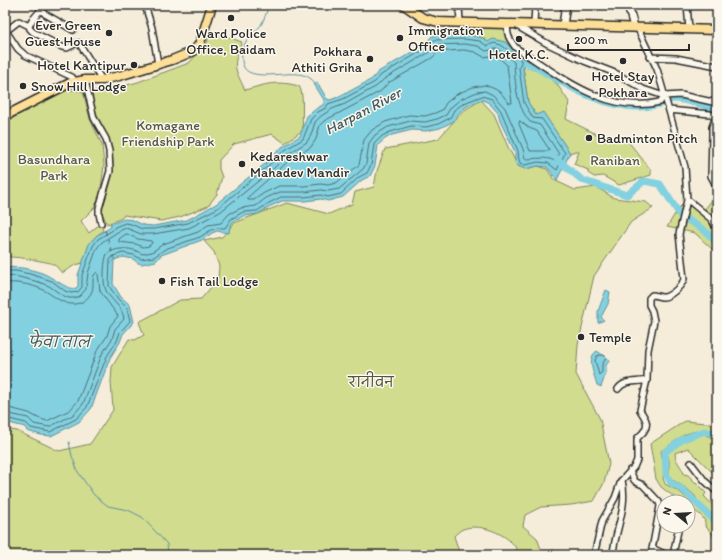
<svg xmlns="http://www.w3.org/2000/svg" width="722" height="560" font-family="Itim,'Playpen Sans Deva',sans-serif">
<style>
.green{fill:#d1dc8f;stroke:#7e845d}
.water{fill:#83d1e0;stroke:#608f98}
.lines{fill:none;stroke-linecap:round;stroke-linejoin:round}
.shore{stroke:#4e6d73;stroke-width:1}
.stream{stroke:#608f98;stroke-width:1}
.river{stroke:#83d1e0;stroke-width:7}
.ferry{stroke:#455d61;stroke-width:1;stroke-dasharray:5 4;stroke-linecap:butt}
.street-casing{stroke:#2b2b2b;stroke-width:8}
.secondary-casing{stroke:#2b2b2b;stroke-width:10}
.primary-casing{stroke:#2b2b2b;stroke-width:11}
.street{stroke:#fbf7ec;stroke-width:5}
.secondary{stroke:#fbf7ec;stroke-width:7}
.primary{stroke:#fcde96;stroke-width:8}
.poi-dot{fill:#2b2b2b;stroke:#fbf7ec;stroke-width:1.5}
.labels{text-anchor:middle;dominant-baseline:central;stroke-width:3;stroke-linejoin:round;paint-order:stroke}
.poi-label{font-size:14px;fill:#2b2b2b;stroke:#fbf7ec;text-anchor:start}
.park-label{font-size:14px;fill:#545744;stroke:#fbf7ec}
.water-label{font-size:15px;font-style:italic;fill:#455d61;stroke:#fbf7ec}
</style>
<rect width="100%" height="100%" fill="#f5edda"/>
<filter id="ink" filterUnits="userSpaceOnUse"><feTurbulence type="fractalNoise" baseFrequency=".025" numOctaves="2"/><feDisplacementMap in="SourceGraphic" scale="8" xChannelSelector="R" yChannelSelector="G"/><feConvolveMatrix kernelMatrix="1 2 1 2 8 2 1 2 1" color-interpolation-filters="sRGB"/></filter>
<g filter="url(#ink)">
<!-- green -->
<path class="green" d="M 464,26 L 502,28 L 511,43 L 508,46 L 505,42 L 488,42 L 483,38 L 464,34 Z
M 211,31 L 242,42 C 232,66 234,67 245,90 C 267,84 276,80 299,86 C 305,95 301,118 303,130 L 285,143 L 272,134 L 234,144 L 219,160 L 219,169 L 222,177 L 217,194 L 208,206 L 180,217 L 161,221 L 124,215 L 122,218 L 107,224 L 102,213 L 102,208 C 106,196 112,182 113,169 C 114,149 105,133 97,116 C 94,108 93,99 91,91 L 112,89 L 138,82 L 189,63 L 207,43 Z
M 523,67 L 542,72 L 557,84 L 569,102 L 566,119 L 596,134 L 627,140 L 651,170 L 651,175 L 619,185 L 603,176 L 594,177 L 588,173 L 588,170 L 574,164 L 579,152 L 575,151 L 570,153 L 543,113 L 536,116 L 528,102 Z
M 68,90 L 83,91 L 90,119 L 102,145 L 104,165 L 100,196 L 94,208 L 81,221 L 89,233 L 101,223 L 103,231 C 88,241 89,246 83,263 L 75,265 L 62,273 C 59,270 57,266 53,264 C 45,261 13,256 5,257 L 5,123 L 48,96 Z
M 481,100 L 494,114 L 508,147 L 518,166 L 525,169 L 538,166 L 547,169 L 554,180 L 575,190 L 596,187 L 614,198 L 646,202 L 653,208 L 631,222 L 594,276 L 578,345 L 576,374 L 600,419 L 609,464 L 604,483 L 594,501 L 571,505 L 541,507 L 525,515 L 523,526 L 537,538 L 541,549 L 538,555 L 520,555 C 518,552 516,548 513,544 C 502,532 479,523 463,529 C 460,530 456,534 454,536 L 460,555 L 5,555 L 5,429 L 17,431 L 59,451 L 90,444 L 113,410 L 111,382 L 112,367 L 129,339 L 135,340 L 144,335 L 139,322 L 180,300 L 201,299 L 218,279 L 219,266 L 214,252 L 204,241 L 222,237 L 234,223 L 287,203 L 329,214 L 352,204 L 355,192 L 374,187 L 377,171 L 385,149 L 438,139 L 463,111 Z
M 717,198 L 717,225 L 704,210 L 712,200 Z
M 686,201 L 709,219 L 717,231 L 717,241 L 700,226 L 681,215 L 677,210 Z
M 675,214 L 702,230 L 717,245 L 717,254 L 695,233 L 667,227 Z
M 685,421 L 717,424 L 717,430 C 705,430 693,430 682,436 C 675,441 669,446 661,451 L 664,469 L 663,478 L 665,484 L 680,492 L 684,496 L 693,502 L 700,510 L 712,518 L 717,529 L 717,543 L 711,532 L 705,526 C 707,517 695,511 688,507 L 688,502 L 681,502 L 661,487 L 656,479 L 650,444 Z
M 702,432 L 705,433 L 707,436 L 711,436 L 717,440 L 717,477 L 688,448 L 675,453 C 675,462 682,466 684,474 L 688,475 L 706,493 L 704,496 L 717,510 L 717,521 L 705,508 L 699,504 L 695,496 L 686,488 L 671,479 L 669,475 L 669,460 L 667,453 C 672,449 690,436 695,435 C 697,434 699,435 701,434 Z"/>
<!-- water -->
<path class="water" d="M 464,34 L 483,38 L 488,42 L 493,39 L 505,42 L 515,51 L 528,60 L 523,68 L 528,102 L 536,115 L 543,112 L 570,153 L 557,180 L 547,167 L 538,166 L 525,169 L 518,166 L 515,162 L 515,152 L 500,121 L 498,113 L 489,103 L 483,100 C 471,103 459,109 454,121 L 440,128 L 426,131 L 412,130 L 392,135 L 385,139 L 378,145 L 375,166 L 370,176 L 362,180 L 343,197 L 328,201 L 321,199 L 305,201 L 282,201 L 271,206 L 258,214 L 244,216 L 233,222 L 230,226 L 229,233 L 217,231 L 212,233 L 202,240 L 167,253 L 161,255 L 156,261 L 142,264 L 138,263 L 133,259 L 123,257 L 114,260 L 113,284 L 121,297 L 130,305 L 134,322 L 123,334 L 120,342 L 110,358 L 91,409 L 79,422 L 51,436 L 41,435 L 27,431 L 25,427 L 5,422 L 5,268 C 18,266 30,269 42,273 C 53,277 68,291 76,288 L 78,286 L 78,275 L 89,244 L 96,236 L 111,227 L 110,224 L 125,219 L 133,220 L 143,225 L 153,226 L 187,220 L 216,204 L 266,163 L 282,147 L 300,136 L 307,116 L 316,109 L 324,104 L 324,100 L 314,84 L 317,82 L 327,99 L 330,100 L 341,96 L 372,79 L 378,72 L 423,46 L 432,36 Z
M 606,290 L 610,292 L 608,304 L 601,317 L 604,320 L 598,323 L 598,311 Z
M 597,351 L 610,360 L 606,365 L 606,373 L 601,387 L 597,385 C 594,374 586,358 597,351 Z"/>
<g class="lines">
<!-- shore -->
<path class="shore" d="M 464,50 L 475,52 L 484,57 L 496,55 L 507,65 L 512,103 L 509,103 L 501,93 L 495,89 L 485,85 L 473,87 L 457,94 L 446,103 L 442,110 L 435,113 L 425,116 L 409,115 L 385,122 L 372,130 L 364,140 L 359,165 L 336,183 L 328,185 L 321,184 L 304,186 L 279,186 L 264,193 L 254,200 L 248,200 L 248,197 L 291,159 L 311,147 L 316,139 L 320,125 L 324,121 L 381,91 L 388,83 L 432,58 L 438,52 Z
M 520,121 L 529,128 L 537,131 L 549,149 L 549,151 L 530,151 L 519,124 Z
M 127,234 L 138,239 L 151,241 L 152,243 L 149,246 L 143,247 L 136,244 L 119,242 L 119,239 L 123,236 Z
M 5,271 L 16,271 L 30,274 L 52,281 L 65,291 L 71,293 L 78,292 L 82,287 L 82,275 L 93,246 L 98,239 L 113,230 L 115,227 L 125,223 L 131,224 L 142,229 L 154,229 L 188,223 L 218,208 L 268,166 L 285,150 L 303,139 L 311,119 L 318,112 L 326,108 L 328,104 L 343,99 L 375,82 L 381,75 L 425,49 L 434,40 L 464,39 L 480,41 L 487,46 L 494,43 L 501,45 L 521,60 L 521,62 L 519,68 L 524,103 L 533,118 L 542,119 L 565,153 L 557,170 L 548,163 L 538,162 L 525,165 L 520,163 L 519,160 L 518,151 L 501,111 L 492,99 L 482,96 L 464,103 L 454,110 L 450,118 L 438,124 L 426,127 L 411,126 L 390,132 L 382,136 L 374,144 L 371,165 L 367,173 L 359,177 L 341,194 L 328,197 L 321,195 L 304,197 L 281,197 L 269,203 L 257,211 L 243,212 L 231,219 L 225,228 L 217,228 L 211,230 L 200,237 L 165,249 L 154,257 L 141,259 L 134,255 L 123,253 L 113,256 L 110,260 L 109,286 L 118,299 L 127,308 L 130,321 L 120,332 L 117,341 L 107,356 L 87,407 L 76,419 L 50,432 L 31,428 L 26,423 L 5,418
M 5,277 L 15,276 L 39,282 L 49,286 L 62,295 L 69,298 L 75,298 L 80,296 L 86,289 L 88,273 L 97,248 L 102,242 L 119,231 L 126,228 L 141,234 L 153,234 L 189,228 L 220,212 L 272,170 L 288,154 L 307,142 L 311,135 L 315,122 L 321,116 L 332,109 L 345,104 L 377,86 L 384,79 L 428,53 L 436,45 L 464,44 L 478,46 L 486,51 L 495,49 L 499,49 L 514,62 C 515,82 516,106 530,122 L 540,125 L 559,154 L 555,161 C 545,156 535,159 525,159 L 523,149 L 505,108 L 493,95 L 485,91 L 477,92 L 461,99 L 451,107 L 446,115 L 437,119 L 425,122 L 410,121 L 388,127 L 375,135 L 369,143 L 366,164 L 363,169 L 339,189 L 328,191 L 321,190 L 304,192 L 280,192 L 266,198 L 256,206 L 241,208 L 229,214 L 221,223 L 208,225 L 198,232 L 163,244 L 152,252 L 142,254 C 136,250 129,248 121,249 C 117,249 110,251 107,254 C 104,259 103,282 105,288 C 109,300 123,306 124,319 L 115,329 L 112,339 L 102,354 L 83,404 L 73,415 L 49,427 L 34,424 L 28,418 L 5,413
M 5,283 C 17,282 28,284 39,288 C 53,293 65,310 82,302 C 86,300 90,296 92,291 C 94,286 92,280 94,275 L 97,272 L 98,274 L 100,291 L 118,316 L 110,326 L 107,336 L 97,351 L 78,401 L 70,410 L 47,421 L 38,418 L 29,413 L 5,407
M 604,355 L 606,357 L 605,360 L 602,364 L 602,372 L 599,375 L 595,360 L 597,356 Z"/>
<!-- stream -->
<path class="stream" d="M 269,5 C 267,11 264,20 261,25 C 258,30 251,33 248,38 C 243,45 240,57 243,65 C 248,83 288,70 303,75 C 308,76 312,79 315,83
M 69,442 L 72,456 L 78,472 L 94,495 L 108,506 L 128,510 L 142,517 L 167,544 L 168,555"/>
<!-- river -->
<path class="river" d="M 526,62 C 558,79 589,102 626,106 C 637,108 648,107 659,104 C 664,103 668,100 673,99 C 681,98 709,107 717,110
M 557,159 L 582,180 L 627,195 L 644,181 L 660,184 L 680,215 L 704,230 L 717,243
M 717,435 L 705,431 L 683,439 L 665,452 L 666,474 L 671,483 L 682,489 L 717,523"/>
<!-- ferry -->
<path class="ferry" d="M 105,230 L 115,261"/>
<defs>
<path id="street" d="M 145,5 L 152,28 L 158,64
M 459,5 L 460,23
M 687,5 L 689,29
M 41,10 L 45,14 L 73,30
M 508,23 C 506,34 509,39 516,48 C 559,75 605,115 660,102 L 664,96
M 534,24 L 535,5
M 29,26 L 30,29 L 33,32 L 62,47 L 67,48 L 75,44 L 79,43 L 102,80
M 29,26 L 33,19 L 45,5
M 517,26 L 548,44 L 584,61 L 615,73 L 643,89 L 664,96 L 681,95 L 717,103
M 5,31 L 6,31 L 19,21 L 29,26
M 6,31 L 18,49 L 25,55 L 72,77 L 75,81
M 650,57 L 676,58 L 717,66
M 85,80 L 94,118 L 106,139 L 109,151 L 110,171 L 99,208 L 99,214 L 101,223
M 669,110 L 710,114 L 717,117
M 716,116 L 712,127 L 712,135 L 717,137
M 712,135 L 711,176 L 717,187
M 687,199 L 711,219 L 717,229
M 618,389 C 625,379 637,383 647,380
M 691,463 L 705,481 L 717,492
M 630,470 L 634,480 L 636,482 L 643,485 L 659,502 L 660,506 L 651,555
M 658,519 L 664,521
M 652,548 L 667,555
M 613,553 C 616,527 628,507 622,480
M 553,555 L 553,554
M 594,555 L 602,521 L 615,498 L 621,481 L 634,467 L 637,460 L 637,439 C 639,435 642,435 644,431 C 650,423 644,417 640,410 L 647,380 L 648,350 L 654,321 L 652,311 L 649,305 L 649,298 L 652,295 C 656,295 659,297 662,297 C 669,298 682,286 684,279 L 679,234 L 687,200 L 685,167 L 657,69 L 637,27
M 673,555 L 678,531 L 678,528 L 675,526"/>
<path id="secondary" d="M 628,5 L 634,27
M 563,25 L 566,5"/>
<path id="primary" d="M 404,5 L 423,18 L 438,22 L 717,30
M 5,116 L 70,83 L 85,80 L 102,80 L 119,76 L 172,60 L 194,51 L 200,43 L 212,5"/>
</defs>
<!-- street casing -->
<use href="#street" class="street-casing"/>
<!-- secondary casing -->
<use href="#secondary" class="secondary-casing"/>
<!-- primary casing -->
<use href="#primary" class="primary-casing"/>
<!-- street -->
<use href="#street" class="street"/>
<!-- secondary -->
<use href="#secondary" class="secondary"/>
<!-- primary -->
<use href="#primary" class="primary"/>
</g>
</g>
<!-- markers -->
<g class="poi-dot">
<circle cx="231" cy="18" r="4"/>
<circle cx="109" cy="33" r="4"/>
<circle cx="400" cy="38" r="4"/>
<circle cx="519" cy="39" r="4"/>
<circle cx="370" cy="59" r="4"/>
<circle cx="623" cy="61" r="4"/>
<circle cx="134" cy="65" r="4"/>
<circle cx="23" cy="86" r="4"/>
<circle cx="589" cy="138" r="4"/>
<circle cx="242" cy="164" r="4"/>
<circle cx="162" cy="281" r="4"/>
<circle cx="581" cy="337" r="4"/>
</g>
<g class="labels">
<!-- poi labels -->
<g class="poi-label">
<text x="101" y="25" text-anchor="end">Ever Green<tspan x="101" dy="16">Guest House</tspan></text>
<text x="408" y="30">Immigration<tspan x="408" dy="16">Office</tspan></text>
<text x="231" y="33" text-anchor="middle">Ward Police<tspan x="231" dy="16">Office, Baidam</tspan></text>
<text x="362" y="51" text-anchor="end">Pokhara<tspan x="362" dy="16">Athiti Griha</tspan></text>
<text x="519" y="54" text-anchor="middle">Hotel K.C.</text>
<text x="126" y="65" text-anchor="end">Hotel Kantipur</text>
<text x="623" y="76" text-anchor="middle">Hotel Stay<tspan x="623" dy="16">Pokhara</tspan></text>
<text x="31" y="86">Snow Hill Lodge</text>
<text x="597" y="138">Badminton Pitch</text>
<text x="250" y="156">Kedareshwar<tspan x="250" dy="16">Mahadev Mandir</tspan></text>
<text x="170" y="281">Fish Tail Lodge</text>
<text x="589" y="337">Temple</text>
</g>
<!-- park labels -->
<g class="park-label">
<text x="168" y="125">Komagane<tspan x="168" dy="16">Friendship Park</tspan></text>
<text x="54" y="159">Basundhara<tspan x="54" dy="16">Park</tspan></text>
<text x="615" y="160">Raniban</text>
<text x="371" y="382">रानीवन</text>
</g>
<!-- water labels -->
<g class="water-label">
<text transform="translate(363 111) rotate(-28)">Harpan River</text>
<text x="59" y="342">फेवा ताल</text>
</g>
</g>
<!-- margin -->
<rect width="722" height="560" fill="none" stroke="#fbf7ec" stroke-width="20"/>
<rect x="10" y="10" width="702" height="540" fill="none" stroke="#2b2b2b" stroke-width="1.5" filter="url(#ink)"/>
<!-- north arrow -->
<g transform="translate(676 514) rotate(288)"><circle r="19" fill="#fbf7ec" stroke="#a8a59f"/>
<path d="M0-3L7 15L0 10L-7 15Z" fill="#2b2b2b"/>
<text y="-6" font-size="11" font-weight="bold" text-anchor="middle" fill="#2b2b2b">N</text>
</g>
<!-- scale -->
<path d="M568 44v6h121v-6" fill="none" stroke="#2b2b2b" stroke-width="2"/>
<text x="574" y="44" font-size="12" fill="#2b2b2b" stroke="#fbf7ec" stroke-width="3" paint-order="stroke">200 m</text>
</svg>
